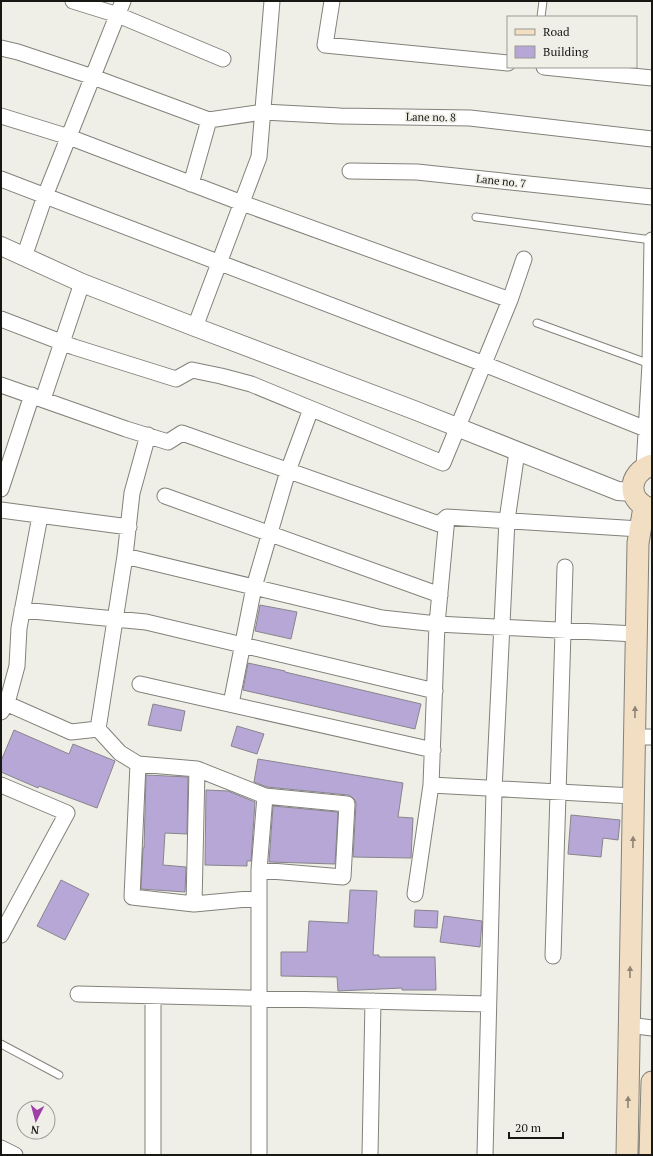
<svg xmlns="http://www.w3.org/2000/svg" width="653" height="1156" font-family="'PT Serif',serif">
<style>
.building{fill:#b7a7d7;stroke:#87858b}
.lines{fill:none;stroke-linecap:round;stroke-linejoin:round}
.service-casing{stroke:#82817a;stroke-width:9}
.minor-casing{stroke:#82817a;stroke-width:17}
.tertiary-casing{stroke:#82817a;stroke-width:20}
.secondary-casing{stroke:#82817a;stroke-width:23}
.service{stroke:#fff;stroke-width:7}
.minor{stroke:#fff;stroke-width:15}
.tertiary{stroke:#fff;stroke-width:18}
.secondary{stroke:#f2dec3;stroke-width:21}
.oneway{fill:#8f8474}
.labels{text-anchor:middle;dominant-baseline:central;stroke-width:3.5;stroke-linejoin:round;paint-order:stroke}
.street-label{font-size:11px;fill:#171714;stroke:#f0efe7}
</style>
<rect width="100%" height="100%" fill="#f0efe7"/>
<!-- building -->
<path class="building" d="M 260,605 L 297,612 L 291,639 L 255,631 Z
M 248,663 L 285,671 L 285,672 L 421,704 L 415,729 L 243,690 Z
M 153,704 L 185,711 L 181,731 L 148,725 Z
M 237,726 L 264,734 L 257,754 L 231,746 Z
M 14,730 L 69,754 L 73,744 L 115,761 L 97,808 L 39,786 L 38,788 L 1,772 L 1,761 Z
M 258,759 L 403,783 L 398,817 L 413,818 L 411,858 L 353,857 L 356,804 L 355,800 L 352,797 L 348,795 L 267,787 L 254,782 Z
M 146,775 L 188,777 L 187,834 L 165,833 L 163,865 L 186,867 L 185,892 L 141,889 L 143,848 L 144,848 Z
M 206,790 L 228,791 L 255,802 L 251,861 L 247,861 L 247,866 L 205,865 Z
M 273,806 L 338,812 L 335,864 L 269,862 Z
M 571,815 L 620,820 L 618,840 L 603,838 L 601,857 L 568,854 Z
M 61,880 L 89,894 L 65,940 L 37,926 Z
M 350,890 L 377,891 L 373,955 L 379,955 L 379,957 L 435,957 L 436,990 L 402,990 L 402,988 L 338,991 L 337,977 L 281,976 L 281,952 L 307,952 L 309,921 L 348,923 Z
M 415,910 L 438,911 L 437,928 L 414,927 Z
M 444,916 L 482,921 L 480,947 L 440,942 Z"/>
<g class="lines">
<defs>
<path id="service" d="M 541,17 L 543,1
M 476,217 L 652,240
M 537,323 L 650,364
M 1,1044 L 59,1075"/>
<path id="minor" d="M 73,1 L 118,15 L 223,59
M 332,1 L 325,45 L 508,63
M 1,48 L 18,52 L 93,77 L 209,120 L 263,112 L 340,116 L 470,118 L 652,139
M 544,67 L 652,78
M 1,116 L 69,137 L 242,203 L 510,300 L 524,259
M 350,171 L 417,172 L 652,197
M 1,179 L 484,364 L 646,429
M 191,184 L 209,120
M 24,257 L 45,196 L 123,1
M 1,319 L 74,347 L 176,379 L 192,370 L 221,376 L 251,384 L 443,463 L 510,300
M 195,327 L 259,157 L 272,1
M 1,385 L 126,429 L 168,442 L 182,433 L 439,524 L 447,517 L 640,529
M 43,399 L 82,283
M 644,467 L 650,364 L 652,240
M 1,489 L 32,395
M 165,496 L 440,595
M 1,510 L 129,527
M 125,556 L 382,618 L 437,624 L 636,634
M 22,610 L 146,622 L 435,691
M 140,684 L 433,750
M 1,701 L 71,732 L 98,729 L 125,556 L 132,493 L 148,435
M 231,704 L 254,587 L 288,471 L 311,409
M 1,712 L 7,703 L 17,666 L 19,628 L 40,516
M 98,729 L 120,753 L 138,764 L 197,769 L 265,796 L 347,804 L 343,877 L 259,870
M 634,737 L 652,737
M 138,764 L 132,897 L 194,904 L 259,898
M 1,785 L 67,813 L 1,935
M 431,785 L 633,796
M 415,894 L 431,785 L 437,624 L 447,517
M 194,904 L 197,769
M 553,956 L 565,567
M 78,994 L 488,1004
M 629,1025 L 652,1028
M 1,1148 L 15,1155
M 153,1155 L 153,996
M 259,1155 L 259,870 L 265,796
M 370,1155 L 373,1001
M 485,1155 L 494,790 L 507,520 L 517,452"/>
<path id="tertiary" d="M 1,246 L 82,283 L 195,327 L 414,410 L 618,491 L 633,492"/>
<path id="secondary" d="M 652,465 C 627,473 626,502 652,509
M 627,1155 L 638,543 L 644,507
M 650,1155 L 652,1082"/>
</defs>
<!-- service casing -->
<use href="#service" class="service-casing"/>
<!-- minor casing -->
<use href="#minor" class="minor-casing"/>
<!-- tertiary casing -->
<use href="#tertiary" class="tertiary-casing"/>
<!-- secondary casing -->
<use href="#secondary" class="secondary-casing"/>
<!-- service -->
<use href="#service" class="service"/>
<!-- minor -->
<use href="#minor" class="minor"/>
<!-- tertiary -->
<use href="#tertiary" class="tertiary"/>
<!-- secondary -->
<use href="#secondary" class="secondary"/>
</g>
<!-- one-way arrows -->
<defs><path id="oneway-solid" d="M-6-.8H1V-3.2L6.5 0L1 3.2V.8H-6Z"/></defs>
<g class="oneway">
<use href="#oneway-solid" transform="translate(635 712) rotate(-89)"/>
<use href="#oneway-solid" transform="translate(633 842) rotate(-89)"/>
<use href="#oneway-solid" transform="translate(630 972) rotate(-89)"/>
<use href="#oneway-solid" transform="translate(628 1102) rotate(-89)"/>
</g>
<g class="labels">
<!-- street labels -->
<g class="street-label">
<text transform="translate(431 117) rotate(1)">Lane no. 8</text>
<text transform="translate(501 181) rotate(6)">Lane no. 7</text>
</g>
</g>
<!-- border -->
<rect width="653" height="1156" fill="none" stroke="#171714" stroke-width="4"/>
<!-- legend -->
<rect x="507" y="16" width="130" height="52" fill="#f0efe7" stroke="#999993"/>
<rect x="515" y="29" width="20" height="6" fill="#f2dec3" stroke="#999993"/>
<text x="543" y="36" font-size="12" fill="#171714">Road</text>
<rect x="515" y="46" width="20" height="12" fill="#b7a7d7" stroke="#999993"/>
<text x="543" y="56" font-size="12" fill="#171714">Building</text>
<!-- north arrow -->
<g transform="translate(36 1120) rotate(186)"><circle r="19" fill="#f0efe7" stroke="#999993"/>
<path d="M0-3L7 15L0 10L-7 15Z" fill="#9f40a9"/>
<text y="-6" font-size="11" font-weight="bold" text-anchor="middle" fill="#171714">N</text>
</g>
<!-- scale -->
<path d="M509 1132v6h54v-6" fill="none" stroke="#171714" stroke-width="2"/>
<text x="515" y="1132" font-size="12" fill="#171714" stroke="#f0efe7" stroke-width="3" paint-order="stroke">20 m</text>
</svg>
